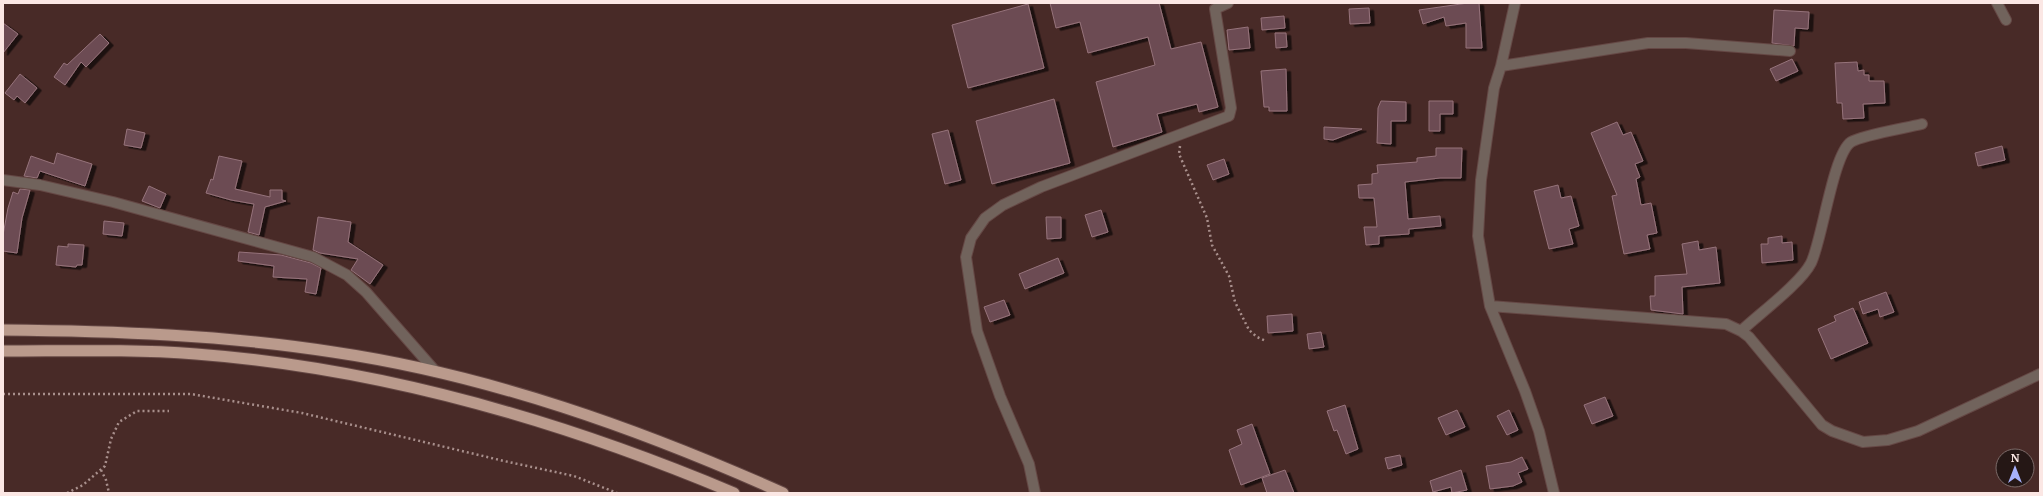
<svg xmlns="http://www.w3.org/2000/svg" width="2043" height="496" font-family="Merriweather,serif">
<style>
.building{fill:#6c4b53;stroke:#96737b;filter:url(#shadow)}
.lines{fill:none;stroke-linecap:round;stroke-linejoin:round}
.minor-casing{stroke:#654845;stroke-width:12}
.trunk-casing{stroke:#654845;stroke-width:13}
.path{stroke:#a88f8c;stroke-width:2.5;stroke-dasharray:2 3;stroke-linecap:butt}
.minor{stroke:#71635c;stroke-width:10}
.trunk{stroke:#ba9a8c;stroke-width:11}
</style>
<defs>
<filter id="shadow"><feDropShadow dx="4.5" dy="2.5" stdDeviation="0" flood-color="#0009"/></filter>
</defs>
<rect width="100%" height="100%" fill="#482a27"/>
<!-- building -->
<path class="building" d="M 1050,3 L 1159,3 L 1171,49 L 1201,42 L 1218,107 L 1199,112 L 1197,104 L 1157,114 L 1162,132 L 1113,147 L 1096,82 L 1155,65 L 1148,37 L 1088,53 L 1080,22 L 1056,28 Z
M 1468,3 L 1479,3 L 1482,48 L 1466,48 L 1466,23 L 1446,26 L 1444,17 L 1423,24 L 1419,10 Z
M 1028,4 L 1044,68 L 968,88 L 952,25 Z
M 1369,8 L 1370,23 L 1350,24 L 1349,9 Z
M 1774,10 L 1809,12 L 1808,29 L 1795,28 L 1794,46 L 1772,43 Z
M 1284,16 L 1285,28 L 1262,30 L 1261,18 Z
M 3,23 L 18,34 L 3,53 Z
M 1248,27 L 1250,48 L 1229,50 L 1227,30 Z
M 1275,33 L 1286,33 L 1287,47 L 1276,48 Z
M 100,34 L 109,43 L 86,67 L 81,62 L 65,85 L 54,77 L 64,63 L 67,65 Z
M 1792,59 L 1798,71 L 1776,81 L 1770,69 Z
M 1857,62 L 1858,71 L 1864,70 L 1864,75 L 1869,75 L 1869,81 L 1884,81 L 1885,103 L 1863,104 L 1864,118 L 1843,119 L 1842,103 L 1837,103 L 1835,63 Z
M 1286,69 L 1287,111 L 1269,111 L 1269,107 L 1264,107 L 1261,71 Z
M 20,74 L 37,88 L 25,103 L 17,96 L 14,100 L 5,93 Z
M 1054,99 L 1070,163 L 992,184 L 976,121 Z
M 1381,101 L 1406,102 L 1406,121 L 1391,121 L 1391,144 L 1377,143 L 1378,108 Z
M 1429,101 L 1453,101 L 1453,114 L 1440,114 L 1440,131 L 1429,131 Z
M 1617,122 L 1623,135 L 1631,132 L 1643,161 L 1635,164 L 1640,177 L 1636,179 L 1641,205 L 1651,203 L 1657,233 L 1647,235 L 1650,249 L 1624,254 L 1612,196 L 1617,195 L 1591,133 Z
M 1324,127 L 1362,129 L 1333,140 L 1324,139 Z
M 127,129 L 145,133 L 141,148 L 124,145 Z
M 948,130 L 961,180 L 945,184 L 932,134 Z
M 2002,146 L 2005,160 L 1978,166 L 1975,153 Z
M 1436,148 L 1462,148 L 1461,178 L 1440,178 L 1405,182 L 1408,219 L 1440,216 L 1441,226 L 1409,229 L 1409,234 L 1379,236 L 1379,244 L 1366,245 L 1364,227 L 1377,227 L 1374,198 L 1359,198 L 1358,185 L 1372,184 L 1372,174 L 1378,173 L 1377,165 L 1417,162 L 1417,158 L 1436,156 Z
M 57,153 L 92,164 L 85,186 L 40,171 L 37,178 L 24,176 L 31,156 L 54,164 Z
M 219,156 L 242,161 L 235,189 L 270,197 L 270,190 L 282,190 L 282,200 L 286,201 L 265,207 L 259,235 L 248,232 L 254,204 L 231,200 L 206,193 L 211,179 L 213,180 Z
M 1224,159 L 1229,174 L 1213,180 L 1207,165 Z
M 1558,185 L 1561,198 L 1571,196 L 1579,226 L 1569,229 L 1573,244 L 1549,249 L 1534,191 Z
M 149,186 L 166,194 L 160,208 L 142,201 Z
M 20,189 L 30,190 L 22,218 L 17,253 L 3,251 L 3,235 L 8,208 L 13,192 L 18,194 Z
M 1101,210 L 1108,232 L 1092,237 L 1085,215 Z
M 318,217 L 351,222 L 348,242 L 383,265 L 370,284 L 351,270 L 358,259 L 320,253 L 313,250 Z
M 1046,217 L 1061,217 L 1061,238 L 1047,239 Z
M 104,221 L 124,223 L 122,236 L 103,234 Z
M 1782,236 L 1782,243 L 1792,242 L 1793,260 L 1762,263 L 1761,244 L 1768,244 L 1768,238 Z
M 1698,241 L 1699,250 L 1716,247 L 1720,283 L 1682,287 L 1683,314 L 1651,310 L 1650,296 L 1655,296 L 1655,276 L 1687,274 L 1682,244 Z
M 68,244 L 84,245 L 82,265 L 77,265 L 76,267 L 56,265 L 58,246 L 68,247 Z
M 239,252 L 281,255 L 311,263 L 321,268 L 316,294 L 305,292 L 307,279 L 273,277 L 274,266 L 238,261 Z
M 1058,258 L 1064,273 L 1025,289 L 1019,274 Z
M 1886,292 L 1894,312 L 1880,317 L 1878,309 L 1863,314 L 1859,302 Z
M 1004,300 L 1010,315 L 990,322 L 984,307 Z
M 1853,308 L 1868,343 L 1831,359 L 1818,329 L 1836,321 L 1834,316 Z
M 1292,314 L 1293,331 L 1268,333 L 1267,316 Z
M 1321,332 L 1324,347 L 1309,349 L 1307,334 Z
M 1605,397 L 1613,416 L 1592,424 L 1584,405 Z
M 1345,405 L 1358,449 L 1346,454 L 1337,430 L 1334,431 L 1327,411 Z
M 1457,410 L 1465,427 L 1446,435 L 1438,418 Z
M 1509,410 L 1518,430 L 1507,435 L 1497,416 Z
M 1252,424 L 1270,474 L 1241,485 L 1229,450 L 1242,444 L 1237,430 Z
M 1400,455 L 1402,465 L 1388,469 L 1385,458 Z
M 1522,457 L 1528,469 L 1518,473 L 1522,482 L 1513,486 L 1490,489 L 1486,466 L 1511,462 Z
M 1285,470 L 1294,493 L 1267,493 L 1262,478 Z
M 1461,470 L 1467,490 L 1452,493 L 1451,487 L 1433,492 L 1430,481 Z"/>
<g class="lines">
<defs>
<path id="minor" d="M 1515,3 L 1501,66 L 1494,88 L 1481,180 L 1478,236 L 1490,306 L 1525,391 L 1539,431 L 1554,493
M 1997,3 L 2006,20
M 1501,66 L 1648,43 L 1686,43 L 1790,51
M 3,180 L 40,185 L 113,202 L 313,257 L 347,275 L 366,292 L 436,372
M 1490,306 L 1726,324 L 1741,331 L 1749,337 L 1822,425 L 1832,431 L 1863,442 L 1888,440 L 1918,431 L 2040,374
M 1741,331 C 1759,314 1801,283 1811,263 C 1822,241 1833,154 1851,142 C 1862,135 1906,128 1922,124
M 1035,493 L 1029,464 L 1000,396 L 977,331 L 966,257 L 971,238 L 985,218 L 1003,205 L 1041,187 L 1229,116 L 1231,108 L 1215,9 L 1228,3"/>
<path id="trunk" d="M 3,330 C 114,331 224,335 333,352 C 489,375 640,429 783,493
M 3,351 C 67,351 132,349 196,354 C 381,368 563,421 734,493"/>
</defs>
<!-- minor casing -->
<use href="#minor" class="minor-casing"/>
<!-- trunk casing -->
<use href="#trunk" class="trunk-casing"/>
<!-- path -->
<path class="path" d="M 1180,146 L 1179,154 L 1207,218 L 1212,245 L 1229,276 L 1235,302 L 1249,330 L 1257,337 L 1266,341
M 3,394 L 191,394 L 302,413 L 504,461 L 574,476 L 617,493
M 101,470 L 106,480 L 109,493
M 67,493 L 83,485 L 105,466 L 111,439 L 119,422 L 137,411 L 169,411"/>
<!-- minor -->
<use href="#minor" class="minor"/>
<!-- trunk -->
<use href="#trunk" class="trunk"/>
</g>
<!-- border -->
<rect width="2043" height="496" fill="none" stroke="#fbe7e4" stroke-width="8"/>
<!-- north arrow -->
<g transform="translate(2015 468)"><circle r="19" fill="#251715" stroke="#7b6a68"/>
<path d="M0-3L7 15L0 10L-7 15Z" fill="#a7b1fc"/>
<text y="-6" font-size="11" font-weight="bold" text-anchor="middle" fill="#fbe7e4">N</text>
</g>
</svg>
